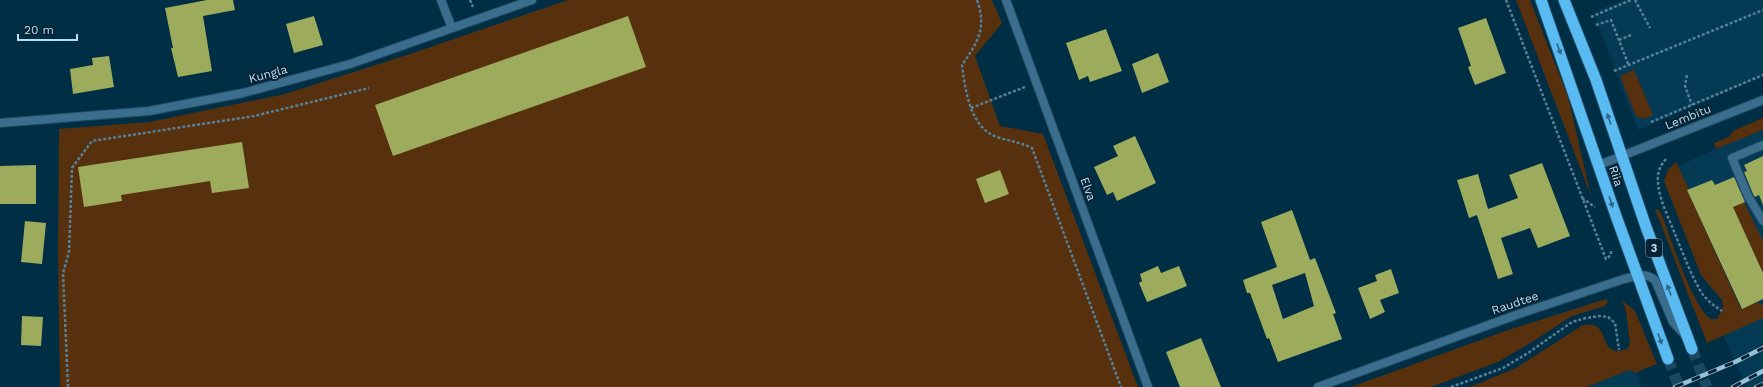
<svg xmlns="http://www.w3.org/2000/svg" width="1763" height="387" font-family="'Work Sans',sans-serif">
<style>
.built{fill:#043a54}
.green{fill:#57300e}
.building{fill:#9dac5c;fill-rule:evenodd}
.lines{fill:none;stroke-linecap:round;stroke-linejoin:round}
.trunk-tunnel{stroke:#1b4860;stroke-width:11;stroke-dasharray:11 5.5;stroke-linecap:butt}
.service-casing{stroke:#1d4a61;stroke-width:10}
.minor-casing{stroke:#1d4a61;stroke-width:10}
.trunk-casing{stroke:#1d4a61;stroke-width:13}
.path{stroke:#568098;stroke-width:2.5;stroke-dasharray:3 2;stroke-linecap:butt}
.service{stroke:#3b6d8d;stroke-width:8}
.minor{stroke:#3b6d8d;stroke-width:8}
.trunk{stroke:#5abaf2;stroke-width:11}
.rail-casing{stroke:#98c0d8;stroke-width:4.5}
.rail{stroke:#092332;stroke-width:3;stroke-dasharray:9;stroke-linecap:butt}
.oneway{fill:#2d6788}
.labels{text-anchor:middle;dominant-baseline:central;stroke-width:4;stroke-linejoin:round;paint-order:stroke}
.shield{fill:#092332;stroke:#83a5bb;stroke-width:1}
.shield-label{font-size:11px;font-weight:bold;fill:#b7ddf6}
.street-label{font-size:12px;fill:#b7ddf6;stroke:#092332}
</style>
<rect width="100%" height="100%" fill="#002e45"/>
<!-- built -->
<path class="built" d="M 1623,0 L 1763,0 L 1763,76 L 1638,130 L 1593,12 Z
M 1763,128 L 1763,387 L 1746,387 L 1724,337 L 1742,309 L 1687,190 L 1689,189 L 1678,166 Z
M 1629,370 L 1637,373 L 1642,387 L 1587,387 Z"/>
<!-- green -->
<path class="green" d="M 568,0 L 992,0 L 1002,23 L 975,56 L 1000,126 L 1043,134 L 1138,387 L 60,387 L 58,260 L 59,129 L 149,122 L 285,94 L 410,54 Z
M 1516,0 L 1530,0 L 1568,97 L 1591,196 Z
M 1634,70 L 1653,115 L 1643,119 L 1636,116 L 1620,76 Z
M 1763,118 L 1763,130 L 1716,149 L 1714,143 L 1729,137 L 1733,131 Z
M 1676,162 L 1689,189 L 1687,190 L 1741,309 L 1757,302 L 1763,305 L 1763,318 L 1707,343 L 1655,209 L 1659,210 L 1661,213 C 1670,235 1693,309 1711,319 L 1717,319 L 1723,308 L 1722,300 L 1701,275 L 1664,181 L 1668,170 Z
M 1744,202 L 1763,241 L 1763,273 L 1732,206 Z
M 1606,299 L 1608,301 L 1605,306 L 1572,316 L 1532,342 L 1498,362 L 1431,387 L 1351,387 L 1508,330 Z
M 1622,300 L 1635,311 L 1657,364 L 1637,372 L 1637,373 L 1629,370 L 1587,387 L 1470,387 L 1516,368 L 1583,325 C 1614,319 1595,360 1627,349 L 1630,344 L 1626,311 Z"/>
<!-- building -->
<path class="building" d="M 207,0 L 233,0 L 235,10 L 203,16 L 212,71 L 178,77 L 171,48 L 173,48 L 165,8 Z
M 314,16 L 323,45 L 294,53 L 286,24 Z
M 628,16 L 646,67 L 393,156 L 375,105 Z
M 1486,18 L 1506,73 L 1475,85 L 1468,67 L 1471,66 L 1458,28 Z
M 1106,29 L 1122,71 L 1090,82 L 1088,76 L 1079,80 L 1066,43 Z
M 1158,53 L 1169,82 L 1142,93 L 1132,64 Z
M 109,56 L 114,87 L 73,94 L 70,69 L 93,65 L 92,58 Z
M 1135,136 L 1156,183 L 1117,201 L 1113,192 L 1107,195 L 1094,167 L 1118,156 L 1113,146 Z
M 242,142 L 249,188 L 212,193 L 210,181 L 121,195 L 122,201 L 84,207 L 78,167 Z
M 1763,156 L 1763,205 L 1759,195 L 1755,197 L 1753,194 L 1744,172 L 1747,171 L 1744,165 Z
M 1542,163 L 1570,236 L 1538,248 L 1530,228 L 1501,238 L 1513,274 L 1498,279 L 1477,215 L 1469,218 L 1457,180 L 1478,174 L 1488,209 L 1518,198 L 1509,175 Z
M 36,165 L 36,204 L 0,204 L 0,166 Z
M 1000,170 L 1009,194 L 985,203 L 976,179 Z
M 1734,177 L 1745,202 L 1733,207 L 1763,273 L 1763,299 L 1742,309 L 1687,190 L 1712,180 L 1715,185 Z
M 1292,210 L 1310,260 L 1315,258 L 1336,313 L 1333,314 L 1342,339 L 1278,362 L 1269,338 L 1267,339 L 1250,293 L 1247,293 L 1243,280 L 1277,267 L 1261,222 ZM 1305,273 L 1314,306 L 1283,319 L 1272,285 Z
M 25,221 L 46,223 L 42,264 L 21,262 Z
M 1158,266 L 1161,273 L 1179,266 L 1187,286 L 1147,302 L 1139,283 L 1142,281 L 1140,274 Z
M 1391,269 L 1399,293 L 1380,300 L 1385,312 L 1370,319 L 1358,288 L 1377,281 L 1375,275 Z
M 22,316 L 43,317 L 41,346 L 21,345 Z
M 1201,338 L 1221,387 L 1180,387 L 1166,352 Z"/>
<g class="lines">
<!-- trunk-tunnel -->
<path class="trunk-tunnel" d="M 1692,349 L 1707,387
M 1668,359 L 1679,387"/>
<defs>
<path id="service" d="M 1763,145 L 1732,158 L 1748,196 L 1763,221"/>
<path id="minor" d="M 441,0 L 452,28
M 1006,0 L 1148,387
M 0,123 L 149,111 L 243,93 L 350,64 L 532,0
M 1599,165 L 1763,100
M 1318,387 L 1516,315 L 1624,279 C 1636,276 1645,272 1655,280 L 1673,322 L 1685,335"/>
<path id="trunk" d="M 1541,0 L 1616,216 L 1668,359
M 1564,0 L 1596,80 L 1646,227 L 1692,349"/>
</defs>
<!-- service casing -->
<use href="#service" class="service-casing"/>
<!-- minor casing -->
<use href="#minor" class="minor-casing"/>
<!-- trunk casing -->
<use href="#trunk" class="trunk-casing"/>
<!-- path -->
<path class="path" d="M 470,0 L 473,7
M 977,0 C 987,28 978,42 962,65 C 965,89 970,128 997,137 C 1009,141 1020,142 1032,148 L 1121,387
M 1506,0 L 1606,259 L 1611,255 L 1611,249
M 1635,0 L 1650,28
M 1591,17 L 1631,0
M 1596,25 L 1611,20 L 1629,66
M 1619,40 L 1631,35
M 1614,71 L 1763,10
M 1687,75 L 1685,86 L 1692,105
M 971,108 L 1025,87
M 1651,122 L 1763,75
M 1666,159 C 1660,166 1657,173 1658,182 C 1659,200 1669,218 1675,234 C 1683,253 1690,273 1700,290 C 1705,299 1713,305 1722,311
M 1582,198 L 1595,207
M 68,387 L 63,273 L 69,252 L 72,168 L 92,141 L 254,116 L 369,88
M 1451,387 L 1503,368 L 1528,353 L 1572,322 L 1586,318 L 1600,316 L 1608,317 L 1615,323 L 1619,350"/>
<!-- service -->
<use href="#service" class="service"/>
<!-- minor -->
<use href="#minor" class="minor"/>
<!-- trunk -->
<use href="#trunk" class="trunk"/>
<defs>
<path id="rail" d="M 1675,387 L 1735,362 L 1763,348
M 1733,387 L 1763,371
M 1756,387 L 1763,384"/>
</defs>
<!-- rail casing -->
<use href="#rail" class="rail-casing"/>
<!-- rail -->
<use href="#rail" class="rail"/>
</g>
<!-- one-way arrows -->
<defs><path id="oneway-solid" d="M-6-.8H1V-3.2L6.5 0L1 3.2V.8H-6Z"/></defs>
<g class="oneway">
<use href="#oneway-solid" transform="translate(1559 49) rotate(70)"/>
<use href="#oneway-solid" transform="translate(1609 119) rotate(-109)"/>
<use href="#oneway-solid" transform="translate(1611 202) rotate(72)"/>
<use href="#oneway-solid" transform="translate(1669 290) rotate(-110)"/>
<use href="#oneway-solid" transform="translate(1660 339) rotate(70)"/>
</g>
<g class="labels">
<!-- shield labels -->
<rect class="shield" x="1646" y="239" width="16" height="18" rx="3"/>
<g class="shield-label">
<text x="1654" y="248">3</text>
</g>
<!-- street labels -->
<g class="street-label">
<text transform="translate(268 74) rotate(-15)">Kungla</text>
<text transform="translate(1688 117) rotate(-22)">Lembitu</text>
<text transform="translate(1616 176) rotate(72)">Riia</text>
<text transform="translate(1088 189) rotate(70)">Elva</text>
<text transform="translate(1515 303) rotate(-19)">Raudtee</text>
</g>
</g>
<!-- scale -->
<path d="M18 34v6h59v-6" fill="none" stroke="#b7ddf6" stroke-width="2"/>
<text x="24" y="34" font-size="12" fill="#b7ddf6" stroke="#092332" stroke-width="3" paint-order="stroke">20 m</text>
</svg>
